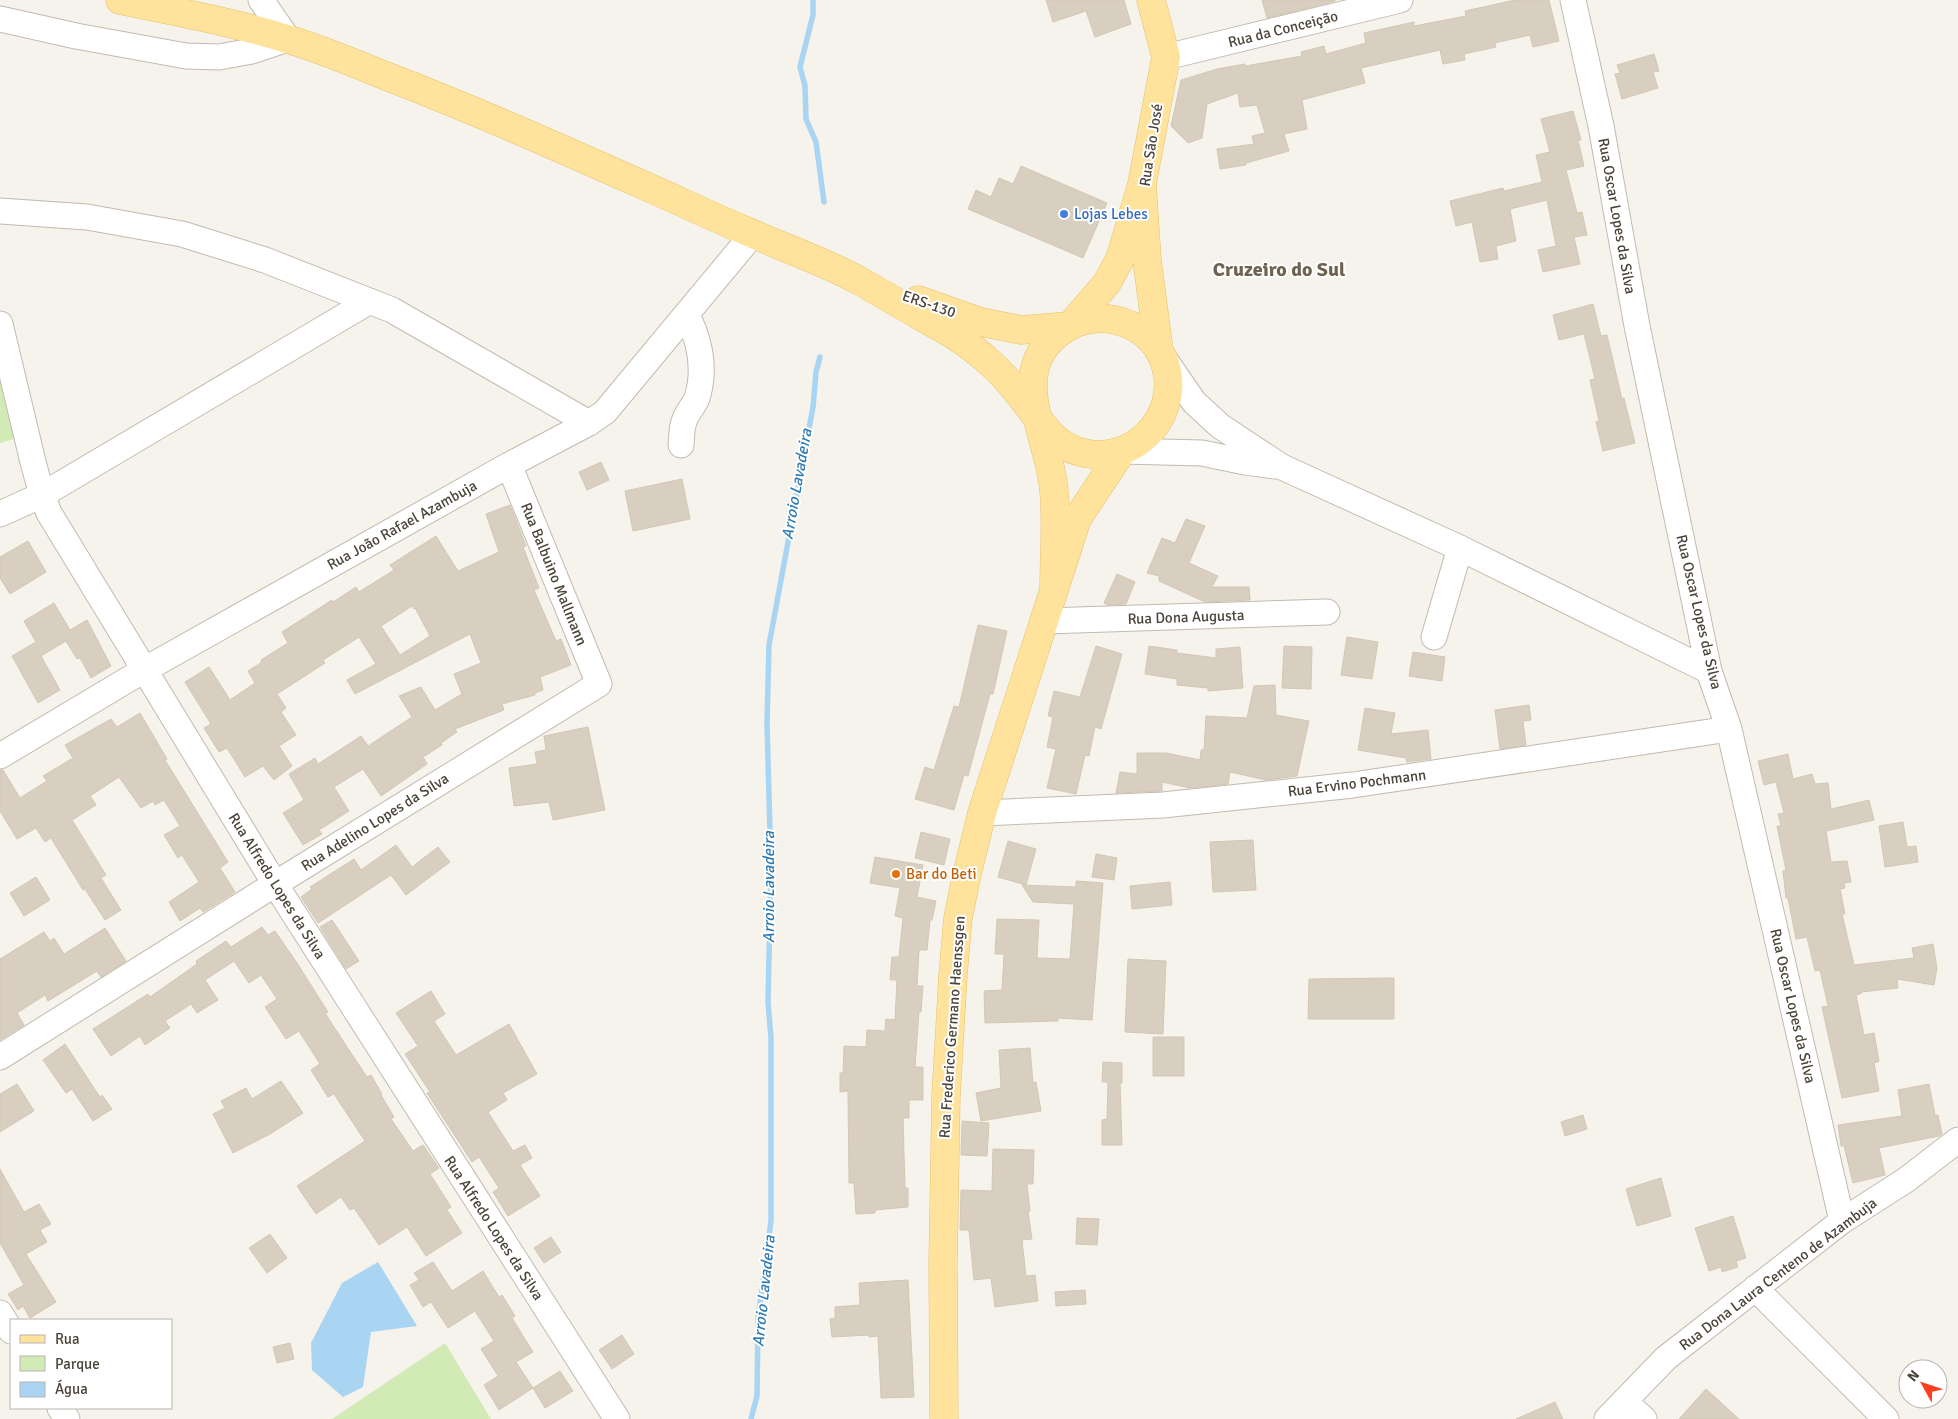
<svg xmlns="http://www.w3.org/2000/svg" width="1958" height="1419" font-family="Signika,sans-serif">
<style>
.green{fill:#d2eab5}
.water{fill:#a9d4f2}
.lines{fill:none;stroke-linecap:round;stroke-linejoin:round}
.stream{stroke:#a9d4f2;stroke-width:5.5}
.building{fill:#d8cfc1;stroke:#d3c7b4;fill-rule:evenodd}
.minor-casing{stroke:#c2bbae;stroke-width:27}
.major-casing{stroke:#e6c16a;stroke-width:29}
.minor{stroke:#fff;stroke-width:25}
.major{stroke:#ffe39c;stroke-width:28}
.shop-dot{fill:#3f7fe0;stroke:#fff;stroke-width:2}
.food-dot{fill:#e8710a;stroke:#fff;stroke-width:2}
.labels{text-anchor:middle;dominant-baseline:central;stroke-width:4;stroke-linejoin:round;paint-order:stroke}
.street-label{font-size:15px;fill:#4b4439;stroke:#fff}
.shop-label{font-size:15px;fill:#366cbe;stroke:#fff;text-anchor:start}
.food-label{font-size:15px;fill:#c56008;stroke:#fff;text-anchor:start}
.water-label{font-size:16px;font-style:italic;fill:#2e7ab2;stroke:#fff}
.district-label{font-size:20px;font-weight:bold;fill:#6e6250;stroke:#fff}
</style>
<rect width="100%" height="100%" fill="#f6f3ec"/>
<!-- green -->
<path class="green" d="M 0,369 L 17,438 L 0,443 Z
M 445,1343 L 491,1419 L 332,1419 Z"/>
<!-- water -->
<path class="water" d="M 378,1262 L 417,1326 L 371,1332 L 363,1387 L 343,1397 L 312,1370 L 311,1343 L 342,1283 Z"/>
<g class="lines">
<!-- stream -->
<path class="stream" d="M 813,0 L 813,15 L 800,67 L 805,86 L 806,119 L 816,142 L 824,202
M 751,1419 L 757,1396 L 758,1318 L 771,1221 L 771,1038 L 768,1002 L 771,869 L 767,723 L 769,645 L 813,407 L 816,372 L 820,357"/>
</g>
<!-- building -->
<path class="building" d="M 1046,0 L 1124,0 L 1131,24 L 1095,37 L 1086,11 L 1053,22 Z
M 1262,0 L 1335,0 L 1335,1 L 1267,18 Z
M 1515,0 L 1549,0 L 1559,41 L 1533,47 L 1530,35 L 1495,43 L 1496,47 L 1464,54 L 1465,60 L 1443,64 L 1440,50 L 1361,68 L 1365,83 L 1302,100 L 1307,129 L 1284,134 L 1289,151 L 1246,163 L 1246,165 L 1220,169 L 1217,149 L 1254,144 L 1252,136 L 1265,133 L 1257,105 L 1240,107 L 1238,93 L 1207,104 L 1202,138 L 1188,143 L 1171,126 L 1181,80 L 1217,69 L 1245,64 L 1245,66 L 1302,56 L 1301,52 L 1324,46 L 1326,54 L 1366,43 L 1364,33 L 1414,22 L 1414,26 L 1466,16 L 1465,11 Z
M 1654,54 L 1659,71 L 1653,72 L 1658,88 L 1622,99 L 1615,74 L 1620,73 L 1617,65 Z
M 1573,111 L 1581,140 L 1578,140 L 1584,166 L 1566,170 L 1577,213 L 1582,212 L 1587,235 L 1574,237 L 1580,264 L 1543,272 L 1538,250 L 1556,246 L 1547,200 L 1510,209 L 1516,241 L 1496,246 L 1498,259 L 1480,262 L 1472,222 L 1456,226 L 1450,201 L 1503,188 L 1504,191 L 1542,182 L 1536,155 L 1550,152 L 1541,119 Z
M 1021,166 L 1107,203 L 1083,258 L 968,209 L 976,190 L 991,197 L 999,178 L 1013,184 Z
M 1593,304 L 1601,336 L 1607,335 L 1622,399 L 1624,398 L 1635,443 L 1603,451 L 1596,422 L 1599,421 L 1590,380 L 1595,379 L 1584,334 L 1559,340 L 1553,315 Z
M 601,462 L 609,480 L 587,490 L 579,472 Z
M 682,479 L 690,519 L 633,531 L 625,491 Z
M 510,505 L 526,546 L 523,547 L 539,588 L 534,590 L 556,641 L 561,639 L 571,665 L 540,677 L 543,690 L 535,693 L 535,695 L 502,704 L 504,710 L 455,729 L 457,732 L 441,743 L 442,745 L 423,757 L 427,764 L 381,796 L 363,769 L 334,787 L 349,811 L 319,830 L 322,834 L 303,845 L 283,813 L 304,800 L 289,774 L 315,758 L 318,764 L 361,736 L 368,746 L 412,717 L 399,696 L 421,687 L 435,710 L 462,694 L 454,674 L 481,663 L 470,634 L 355,694 L 347,680 L 376,664 L 359,637 L 323,660 L 325,663 L 277,694 L 286,708 L 281,712 L 296,735 L 279,746 L 292,766 L 274,780 L 263,766 L 245,777 L 227,748 L 219,752 L 204,728 L 211,724 L 185,682 L 209,667 L 230,700 L 255,683 L 248,671 L 262,662 L 261,660 L 288,643 L 282,632 L 332,600 L 333,602 L 356,587 L 359,592 L 394,570 L 390,565 L 436,536 L 458,571 L 499,552 L 486,514 ZM 412,606 L 414,609 L 415,608 L 430,636 L 400,655 L 381,626 Z
M 1186,519 L 1205,526 L 1189,563 L 1218,576 L 1212,587 L 1249,587 L 1250,600 L 1205,602 L 1159,581 L 1159,576 L 1147,573 L 1162,538 L 1175,543 Z
M 28,541 L 46,572 L 10,594 L 0,578 L 0,557 Z
M 1117,574 L 1135,582 L 1126,604 L 1108,605 L 1104,603 Z
M 54,603 L 70,630 L 87,620 L 111,666 L 91,678 L 80,658 L 77,659 L 66,641 L 41,656 L 60,690 L 38,703 L 12,656 L 36,642 L 24,621 Z
M 978,625 L 1007,631 L 993,694 L 990,694 L 968,776 L 964,775 L 954,810 L 915,799 L 925,767 L 934,770 L 954,706 L 959,707 Z
M 1347,637 L 1378,642 L 1372,679 L 1341,675 Z
M 1096,646 L 1122,654 L 1101,729 L 1095,727 L 1089,756 L 1085,755 L 1076,794 L 1047,788 L 1056,749 L 1047,747 L 1053,717 L 1048,716 L 1054,691 L 1080,697 Z
M 1149,646 L 1177,650 L 1177,653 L 1216,658 L 1216,649 L 1240,647 L 1243,688 L 1208,691 L 1208,688 L 1177,685 L 1177,679 L 1145,674 Z
M 1284,646 L 1312,647 L 1311,689 L 1282,688 Z
M 1413,652 L 1445,657 L 1442,681 L 1409,676 Z
M 1275,685 L 1276,715 L 1309,721 L 1297,776 L 1266,780 L 1230,772 L 1228,784 L 1190,788 L 1162,782 L 1162,791 L 1116,793 L 1120,772 L 1137,774 L 1137,753 L 1166,753 L 1200,760 L 1201,750 L 1204,750 L 1206,716 L 1247,718 L 1254,686 Z
M 1529,705 L 1531,720 L 1523,721 L 1526,745 L 1500,749 L 1495,710 Z
M 1365,708 L 1395,713 L 1391,734 L 1428,730 L 1431,759 L 1407,762 L 1406,758 L 1358,750 Z
M 140,713 L 167,759 L 165,760 L 228,862 L 220,868 L 235,892 L 203,912 L 200,908 L 180,921 L 169,902 L 199,882 L 182,855 L 178,858 L 164,835 L 180,826 L 164,800 L 155,805 L 153,801 L 141,808 L 119,777 L 90,796 L 96,805 L 72,820 L 106,875 L 101,878 L 121,910 L 105,920 L 85,889 L 83,890 L 51,838 L 45,842 L 36,828 L 17,839 L 0,811 L 0,770 L 3,770 L 20,798 L 47,781 L 43,776 L 73,758 L 65,745 L 111,719 L 117,727 Z
M 588,727 L 605,810 L 553,820 L 549,802 L 514,806 L 509,768 L 537,764 L 535,752 L 546,750 L 544,736 Z
M 1788,754 L 1793,779 L 1812,774 L 1815,784 L 1828,783 L 1831,809 L 1869,800 L 1874,820 L 1826,831 L 1831,862 L 1847,861 L 1851,882 L 1844,883 L 1845,888 L 1840,889 L 1845,914 L 1842,914 L 1854,965 L 1914,958 L 1912,948 L 1933,944 L 1937,968 L 1934,985 L 1897,979 L 1898,988 L 1861,992 L 1862,993 L 1856,995 L 1864,1035 L 1874,1033 L 1879,1061 L 1874,1063 L 1879,1091 L 1842,1098 L 1822,1007 L 1828,1006 L 1820,970 L 1815,971 L 1807,937 L 1796,939 L 1788,898 L 1786,898 L 1783,871 L 1786,870 L 1777,826 L 1781,826 L 1778,814 L 1784,813 L 1776,782 L 1764,785 L 1758,761 Z
M 1903,822 L 1907,847 L 1916,846 L 1918,862 L 1885,867 L 1879,826 Z
M 921,832 L 950,839 L 944,865 L 915,858 Z
M 1253,840 L 1256,890 L 1213,892 L 1210,842 Z
M 1008,841 L 1036,849 L 1026,885 L 998,877 Z
M 396,845 L 412,867 L 438,847 L 450,862 L 406,895 L 391,875 L 318,923 L 301,897 L 312,889 L 310,887 L 354,859 L 361,870 Z
M 1096,854 L 1117,858 L 1114,880 L 1092,877 Z
M 875,857 L 923,865 L 917,897 L 936,901 L 932,920 L 930,920 L 927,950 L 919,950 L 917,986 L 923,986 L 921,1012 L 919,1012 L 915,1067 L 923,1067 L 923,1100 L 909,1100 L 909,1118 L 903,1118 L 905,1188 L 908,1188 L 908,1207 L 875,1210 L 875,1213 L 856,1214 L 854,1183 L 849,1183 L 848,1091 L 840,1092 L 840,1073 L 843,1073 L 844,1046 L 866,1047 L 867,1030 L 885,1031 L 886,1019 L 895,1020 L 897,980 L 890,980 L 892,957 L 899,957 L 903,918 L 895,916 L 900,888 L 870,883 Z
M 36,877 L 50,900 L 24,916 L 10,893 Z
M 1076,881 L 1103,883 L 1092,1020 L 1058,1018 L 1058,1021 L 985,1023 L 984,991 L 1002,990 L 1004,954 L 995,954 L 997,919 L 1039,920 L 1037,958 L 1070,959 L 1074,904 L 1033,902 L 1022,885 L 1076,887 Z
M 1170,882 L 1172,905 L 1132,909 L 1130,886 Z
M 332,920 L 359,961 L 346,969 L 320,927 Z
M 262,927 L 268,935 L 275,931 L 297,963 L 328,1012 L 325,1013 L 347,1047 L 367,1077 L 371,1075 L 382,1094 L 381,1095 L 394,1117 L 391,1119 L 413,1151 L 423,1145 L 439,1168 L 430,1174 L 451,1207 L 447,1210 L 462,1233 L 426,1256 L 407,1227 L 379,1245 L 354,1208 L 350,1210 L 341,1197 L 316,1214 L 297,1186 L 365,1141 L 334,1094 L 328,1097 L 311,1070 L 320,1064 L 299,1031 L 286,1039 L 265,1007 L 277,999 L 261,975 L 249,983 L 234,961 L 205,980 L 218,1000 L 197,1013 L 191,1004 L 165,1021 L 170,1028 L 145,1045 L 140,1036 L 111,1056 L 93,1029 L 148,994 L 150,997 L 197,964 L 196,961 L 226,941 L 231,947 Z
M 105,928 L 126,961 L 101,977 L 97,971 L 48,1001 L 45,995 L 17,1013 L 24,1025 L 0,1040 L 0,959 L 44,932 L 50,941 L 54,938 L 64,954 Z
M 1128,959 L 1166,961 L 1163,1034 L 1125,1032 Z
M 1394,978 L 1394,1019 L 1308,1019 L 1309,979 Z
M 431,991 L 445,1014 L 434,1021 L 456,1055 L 509,1024 L 537,1074 L 503,1093 L 507,1100 L 488,1112 L 513,1151 L 525,1145 L 532,1158 L 520,1165 L 540,1196 L 508,1216 L 493,1192 L 499,1188 L 479,1157 L 472,1162 L 427,1093 L 430,1092 L 405,1054 L 418,1046 L 396,1013 Z
M 1153,1037 L 1184,1037 L 1184,1076 L 1153,1076 Z
M 65,1044 L 100,1097 L 102,1095 L 112,1109 L 93,1121 L 72,1089 L 66,1093 L 43,1060 Z
M 1030,1048 L 1033,1083 L 1036,1082 L 1041,1111 L 981,1121 L 976,1093 L 1001,1088 L 999,1050 Z
M 1103,1062 L 1122,1063 L 1122,1083 L 1120,1083 L 1122,1145 L 1102,1145 L 1102,1120 L 1107,1119 L 1108,1082 L 1102,1082 Z
M 281,1081 L 303,1113 L 270,1134 L 233,1153 L 213,1114 L 225,1108 L 221,1101 L 246,1088 L 252,1099 Z
M 17,1084 L 34,1111 L 0,1132 L 0,1094 Z
M 1929,1084 L 1935,1115 L 1938,1115 L 1942,1134 L 1939,1136 L 1879,1148 L 1885,1175 L 1853,1183 L 1844,1146 L 1841,1146 L 1838,1125 L 1902,1116 L 1898,1090 Z
M 1583,1115 L 1587,1129 L 1565,1136 L 1561,1122 Z
M 962,1121 L 989,1123 L 987,1156 L 961,1155 Z
M 993,1149 L 1034,1150 L 1033,1184 L 1027,1184 L 1030,1211 L 1028,1211 L 1032,1239 L 1022,1240 L 1026,1276 L 1035,1275 L 1038,1301 L 995,1307 L 991,1278 L 974,1280 L 969,1230 L 960,1230 L 961,1190 L 992,1191 Z
M 0,1169 L 24,1212 L 39,1204 L 51,1224 L 40,1230 L 47,1242 L 26,1254 L 56,1302 L 30,1318 L 23,1306 L 18,1310 L 8,1294 L 24,1285 L 0,1243 Z
M 1661,1178 L 1671,1216 L 1637,1226 L 1626,1189 Z
M 1733,1216 L 1746,1258 L 1736,1261 L 1738,1267 L 1722,1272 L 1721,1267 L 1709,1271 L 1695,1228 Z
M 1077,1218 L 1099,1219 L 1097,1245 L 1076,1244 Z
M 270,1234 L 287,1258 L 267,1273 L 249,1248 Z
M 551,1237 L 561,1252 L 544,1263 L 534,1248 Z
M 433,1262 L 452,1291 L 483,1271 L 499,1297 L 502,1295 L 515,1316 L 512,1318 L 533,1352 L 516,1362 L 533,1388 L 499,1410 L 484,1385 L 498,1376 L 481,1349 L 494,1341 L 475,1311 L 448,1328 L 431,1302 L 423,1307 L 410,1285 L 419,1280 L 414,1273 Z
M 908,1280 L 914,1397 L 881,1398 L 878,1336 L 869,1337 L 869,1335 L 832,1337 L 830,1319 L 835,1318 L 835,1307 L 860,1305 L 859,1283 Z
M 1085,1290 L 1086,1304 L 1056,1306 L 1055,1292 Z
M 622,1335 L 634,1354 L 612,1369 L 599,1350 Z
M 290,1343 L 294,1359 L 277,1363 L 273,1347 Z
M 560,1371 L 573,1391 L 545,1408 L 533,1388 Z
M 1706,1389 L 1739,1419 L 1679,1419 Z
M 1555,1402 L 1563,1419 L 1516,1419 Z"/>
<g class="lines">
<defs>
<path id="minor" d="M 1573,0 L 1601,126 L 1637,326 L 1709,671 L 1729,729 L 1842,1221
M 0,19 L 76,36 L 186,56 L 219,57 L 252,51 L 288,39 L 261,0
M 1166,57 L 1400,0
M 0,211 L 87,217 L 182,234 L 265,260 L 392,310 L 589,423
M 0,324 L 33,462 L 42,495 L 49,513 L 275,884 L 617,1419
M 1163,357 L 1194,402 L 1220,426 L 1282,467 L 1460,548 L 1709,671
M 681,445 C 682,438 681,429 684,422 C 686,413 694,406 697,398 C 706,369 700,341 687,315
M 1122,451 L 1202,453 L 1245,462 L 1274,466
M 0,514 L 42,495 L 370,301
M 1045,621 L 1327,612
M 1434,637 L 1460,548
M 0,756 L 144,670 L 509,465 L 589,423 L 605,412 L 753,234
M 982,813 L 1163,805 L 1353,785 L 1729,729
M 0,1057 L 275,884 L 599,684 L 509,465
M 1755,1288 L 1886,1419
M 0,1313 L 11,1331
M 1624,1401 L 1644,1419
M 60,1408 L 67,1419
M 1607,1419 L 1666,1358 L 1842,1221 L 1906,1180 L 1958,1140"/>
<path id="major" d="M 120,0 C 176,12 233,22 287,39 C 321,49 354,63 386,76 C 485,114 582,158 679,201 C 713,217 748,232 784,247 C 809,257 834,267 858,280 C 879,292 900,304 922,317 C 946,330 969,343 989,362 C 1002,373 1012,385 1022,398 C 1040,419 1051,444 1080,452 C 1131,467 1180,418 1166,367 C 1161,348 1148,333 1130,325 C 1111,316 1087,316 1068,327 C 1001,366 1050,435 1054,491 C 1057,523 1054,556 1054,588
M 1151,0 L 1166,57 L 1142,184 L 1147,260 L 1159,351
M 918,300 L 981,322 L 1021,330 L 1070,326 L 1107,283 L 1120,259 L 1142,184
M 944,1419 L 943,1263 L 946,1096 L 953,975 L 958,918 L 967,874 L 982,813 L 1077,519 L 1122,451"/>
</defs>
<!-- minor casing -->
<use href="#minor" class="minor-casing"/>
<!-- major casing -->
<use href="#major" class="major-casing"/>
<!-- minor -->
<use href="#minor" class="minor"/>
<!-- major -->
<use href="#major" class="major"/>
</g>
<!-- markers -->
<circle class="shop-dot" cx="1064" cy="214" r="5"/>
<circle class="food-dot" cx="896" cy="874" r="5"/>
<g class="labels">
<!-- street labels -->
<g class="street-label">
<text transform="translate(1283 29) rotate(-14)">Rua da Conceição</text>
<text transform="translate(1151 145) rotate(-81)">Rua São José</text>
<text transform="translate(1617 216) rotate(80)">Rua Oscar Lopes da Silva</text>
<text transform="translate(929 304) rotate(19)">ERS-130</text>
<text transform="translate(402 525) rotate(-29)">Rua João Rafael Azambuja</text>
<text transform="translate(554 574) rotate(68)">Rua Balbuino Mallmann</text>
<text transform="translate(1699 612) rotate(77)">Rua Oscar Lopes da Silva</text>
<text transform="translate(1186 617) rotate(-2)">Rua Dona Augusta</text>
<text transform="translate(1357 783) rotate(-7)">Rua Ervino Pochmann</text>
<text transform="translate(375 822) rotate(-32)">Rua Adelino Lopes da Silva</text>
<text transform="translate(277 886) rotate(58)">Rua Alfredo Lopes da Silva</text>
<text transform="translate(1793 1006) rotate(77)">Rua Oscar Lopes da Silva</text>
<text transform="translate(952 1027) rotate(-86)">Rua Frederico Germano Haenssgen</text>
<text transform="translate(494 1228) rotate(57)">Rua Alfredo Lopes da Silva</text>
<text transform="translate(1778 1274) rotate(-37)">Rua Dona Laura Centeno de Azambuja</text>
</g>
<!-- shop labels -->
<g class="shop-label">
<text x="1074" y="214">Lojas Lebes</text>
</g>
<!-- food labels -->
<g class="food-label">
<text x="906" y="874">Bar do Beti</text>
</g>
<!-- water labels -->
<g class="water-label">
<text transform="translate(797 484) rotate(-80)">Arroio Lavadeira</text>
<text transform="translate(769 887) rotate(-90)">Arroio Lavadeira</text>
<text transform="translate(764 1291) rotate(-84)">Arroio Lavadeira</text>
</g>
<!-- district labels -->
<g class="district-label">
<text x="1279" y="269">Cruzeiro do Sul</text>
</g>
</g>
<!-- legend -->
<rect x="10" y="1319" width="162" height="90" fill="#ffffff" stroke="#b7b4b0"/>
<rect x="20" y="1335" width="25" height="8" fill="#ffe39c" stroke="#b7b4b0"/>
<text x="55" y="1344" font-size="15" fill="#4b4439">Rua</text>
<rect x="20" y="1356" width="25" height="15" fill="#d2eab5" stroke="#b7b4b0"/>
<text x="55" y="1369" font-size="15" fill="#4b4439">Parque</text>
<rect x="20" y="1382" width="25" height="15" fill="#a9d4f2" stroke="#b7b4b0"/>
<text x="55" y="1394" font-size="15" fill="#4b4439">Água</text>
<!-- north arrow -->
<g transform="translate(1923 1384) rotate(310)"><circle r="24" fill="#ffffff" stroke="#b7b4b0"/>
<path d="M0-4L9 19L0 12L-9 19Z" fill="#fc3f1d"/>
<text y="-8" font-size="14" font-weight="bold" text-anchor="middle" fill="#4b4439">N</text>
</g>
</svg>
